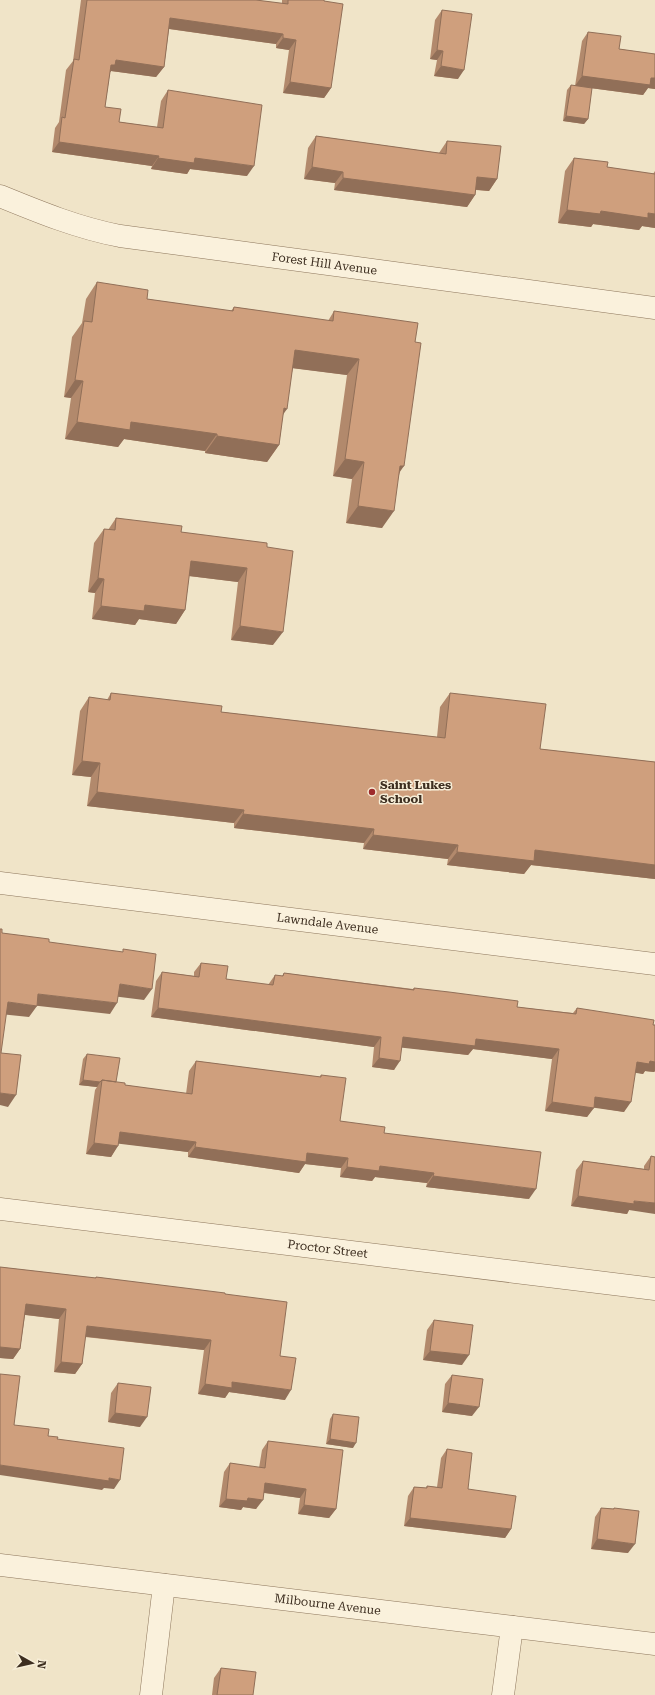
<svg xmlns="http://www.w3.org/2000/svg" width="655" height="1695" font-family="'Roboto Serif',serif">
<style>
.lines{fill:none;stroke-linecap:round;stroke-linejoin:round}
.minor-casing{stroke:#8d765c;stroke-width:23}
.minor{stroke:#faf1dc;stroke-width:22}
.wall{fill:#b2896c}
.shaded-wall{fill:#916f58}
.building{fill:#cf9f7d;stroke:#916f58}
.poi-dot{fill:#9e2a2b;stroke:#f7eed8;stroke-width:1.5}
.labels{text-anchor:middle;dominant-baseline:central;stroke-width:3;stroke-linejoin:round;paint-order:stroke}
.street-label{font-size:12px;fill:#3d2e20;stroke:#f7eed8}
.poi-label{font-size:12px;font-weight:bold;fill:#3d2e20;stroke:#f7eed8;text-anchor:start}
</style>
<rect width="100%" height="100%" fill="#f0e4c8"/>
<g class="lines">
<defs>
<g id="minor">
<path id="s1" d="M 0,196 C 39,212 78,228 120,236 L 655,308"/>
<path id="s2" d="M 0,883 L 655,964"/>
<path id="s3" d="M 0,1209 L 655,1289"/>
<path id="s4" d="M 0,1565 L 655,1644"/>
<path d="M 151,1695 L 164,1585"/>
<path d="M 503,1695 L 512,1627"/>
</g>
</defs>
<!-- minor casing -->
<use href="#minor" class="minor-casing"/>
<!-- minor -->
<use href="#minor" class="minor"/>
</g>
<!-- wall -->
<path class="wall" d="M 81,0 L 256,0 L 282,4 L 282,0 L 324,0 L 331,88 L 324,98 L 283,93 L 289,50 L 276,48 L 276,44 L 169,29 L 164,67 L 156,77 L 111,71 L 110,72 L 105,107 L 119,122 L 157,127 L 161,101 L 168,90 L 247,176 L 190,169 L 187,174 L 151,169 L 152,166 L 52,152 L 55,128 L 59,122 L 66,70 L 73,61 Z
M 442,10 L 458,79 L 434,76 L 437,60 L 430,59 L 435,20 Z
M 588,32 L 619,49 L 655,54 L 655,89 L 648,88 L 643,95 L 575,86 L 582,41 Z
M 571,85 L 588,119 L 584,124 L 563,121 L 567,90 Z
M 316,136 L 439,153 L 447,141 L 497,179 L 489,191 L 476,190 L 475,195 L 467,207 L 334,190 L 335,183 L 304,179 L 308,148 Z
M 574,158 L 607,167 L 653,174 L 655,171 L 655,228 L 642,226 L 639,230 L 593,224 L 591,227 L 558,223 L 565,171 Z
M 97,282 L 147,299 L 231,311 L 234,307 L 328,321 L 334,311 L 415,342 L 400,472 L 382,528 L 346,523 L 352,479 L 333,476 L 347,375 L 293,368 L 283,414 L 279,445 L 267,462 L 205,453 L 205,451 L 124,439 L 118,447 L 65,439 L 71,398 L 64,397 L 72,337 L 82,323 L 86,299 Z
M 116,518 L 181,532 L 267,547 L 273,645 L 231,640 L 238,582 L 189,576 L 185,610 L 176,624 L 139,619 L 135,625 L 92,619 L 95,593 L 88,592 L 94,543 L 104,529 L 108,530 Z
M 111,693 L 221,712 L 437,737 L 440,707 L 450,693 L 540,749 L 655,762 L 655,879 L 531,865 L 524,874 L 447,865 L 448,859 L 363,849 L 364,843 L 234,828 L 234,823 L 87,806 L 91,777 L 72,775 L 80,711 L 89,697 L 107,700 Z
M 201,963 L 226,979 L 268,985 L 275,975 L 282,976 L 284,973 L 413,989 L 414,988 L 517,1007 L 573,1013 L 577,1008 L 655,1025 L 655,1071 L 654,1072 L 645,1071 L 643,1074 L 635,1072 L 624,1112 L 594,1107 L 587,1117 L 545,1111 L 552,1059 L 473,1049 L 468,1055 L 402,1047 L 394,1070 L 372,1067 L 374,1047 L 151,1017 L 156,981 L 162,972 L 194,976 L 194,972 Z
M 87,1054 L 116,1082 L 125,1085 L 186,1094 L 189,1071 L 196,1061 L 320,1077 L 321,1075 L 340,1121 L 384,1133 L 529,1199 L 426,1187 L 427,1183 L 375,1177 L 372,1181 L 340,1177 L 341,1168 L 305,1164 L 299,1173 L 188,1157 L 188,1152 L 119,1143 L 111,1157 L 86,1154 L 95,1090 L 97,1087 L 79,1085 L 83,1059 Z
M 651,1156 L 655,1157 L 629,1210 L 627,1214 L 571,1206 L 576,1170 L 583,1161 L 644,1169 L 644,1166 Z
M 0,1267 L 95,1278 L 96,1277 L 225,1294 L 280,1356 L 285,1400 L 229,1392 L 225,1398 L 198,1394 L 204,1350 L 85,1337 L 82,1364 L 75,1374 L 54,1372 L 59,1319 L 25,1315 L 20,1349 L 13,1359 L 0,1358 Z
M 434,1320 L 462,1365 L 423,1360 L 427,1330 Z
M 452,1375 L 472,1416 L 442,1412 L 445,1384 Z
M 118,1383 L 140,1427 L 108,1422 L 111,1393 Z
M 333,1414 L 353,1448 L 326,1444 L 330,1419 Z
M 268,1441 L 336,1509 L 329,1518 L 298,1514 L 300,1498 L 264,1493 L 256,1509 L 243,1507 L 241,1510 L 219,1507 L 224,1472 L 230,1463 L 259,1468 L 262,1450 Z
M 447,1449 L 468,1489 L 511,1529 L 505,1538 L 404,1526 L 408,1496 L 414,1487 L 426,1488 L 427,1486 L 437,1487 L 441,1458 Z
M 601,1508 L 613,1509 L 614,1508 L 628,1553 L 591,1549 L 595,1517 Z
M 221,1668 L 253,1695 L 212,1695 L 214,1678 Z"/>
<!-- shaded-wall -->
<path class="shaded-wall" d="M 170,18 L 283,34 L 276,44 L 163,28 Z
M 283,38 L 296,40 L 289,50 L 276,48 Z
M 437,50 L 443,51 L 437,60 L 430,59 Z
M 116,60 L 164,67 L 156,77 L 111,71 L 108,75 L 111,65 Z
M 441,66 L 464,70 L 458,79 L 434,76 Z
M 582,76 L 655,78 L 655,89 L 648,88 L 643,95 L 575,86 Z
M 290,82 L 331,88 L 324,98 L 283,93 Z
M 566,116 L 588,119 L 584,124 L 563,121 Z
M 59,142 L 159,156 L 152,166 L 52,152 Z
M 158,158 L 195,158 L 254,166 L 247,176 L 190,169 L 187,174 L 151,169 Z
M 312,167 L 343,172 L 335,183 L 304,179 Z
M 477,177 L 497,179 L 489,191 L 469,189 Z
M 343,178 L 475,195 L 467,207 L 334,190 Z
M 567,210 L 648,213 L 655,214 L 655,228 L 642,226 L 639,230 L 593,224 L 591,227 L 558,223 Z
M 295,350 L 359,359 L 347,375 L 283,367 Z
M 75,380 L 83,381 L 71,398 L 64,397 Z
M 284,408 L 287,409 L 275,426 Z
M 77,422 L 131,422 L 217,434 L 205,451 L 124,439 L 118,447 L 65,439 Z
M 217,436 L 279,445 L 267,462 L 205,453 Z
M 345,459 L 364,462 L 352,479 L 333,476 Z
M 400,466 L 404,466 L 392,483 Z
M 358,506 L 394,511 L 382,528 L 346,523 Z
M 191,561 L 247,568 L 238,582 L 181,575 Z
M 98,578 L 104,579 L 95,593 L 88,592 Z
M 145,605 L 185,610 L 176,624 L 139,619 L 135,625 L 92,619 L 101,606 Z
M 240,626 L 283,632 L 273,645 L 231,640 Z
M 82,761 L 100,763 L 91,777 L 72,775 Z
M 97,792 L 244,810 L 234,823 L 87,806 Z
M 243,814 L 374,829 L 364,843 L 234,828 Z
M 373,835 L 458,845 L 448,859 L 363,849 Z
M 535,850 L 655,865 L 655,879 L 531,865 L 524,874 L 447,865 L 457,852 Z
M 120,984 L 152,989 L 144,1000 L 112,996 Z
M 38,994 L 117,1003 L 110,1014 L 30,1005 Z
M 8,1002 L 37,1006 L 29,1017 L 0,1014 Z
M 158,1008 L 381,1037 L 374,1047 L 151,1017 Z
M 403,1037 L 476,1039 L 559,1049 L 552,1059 L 473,1049 L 468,1055 L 396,1047 Z
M 379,1058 L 400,1061 L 394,1070 L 372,1067 Z
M 650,1061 L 655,1062 L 655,1071 L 654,1072 L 645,1071 L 643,1074 L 630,1072 L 637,1062 Z
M 83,1080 L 100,1082 L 97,1087 L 79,1085 Z
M 0,1093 L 16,1095 L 8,1107 L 0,1105 Z
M 595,1097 L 631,1102 L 624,1112 L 589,1107 Z
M 552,1102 L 594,1108 L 587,1117 L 545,1111 Z
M 120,1132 L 196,1142 L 188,1152 L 113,1143 Z
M 94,1143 L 118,1146 L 111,1157 L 86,1154 Z
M 195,1147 L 307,1153 L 348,1158 L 341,1168 L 305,1164 L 299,1173 L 188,1157 Z
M 380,1166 L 434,1173 L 427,1183 L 375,1177 L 372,1181 L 340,1177 L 347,1167 Z
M 433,1176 L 536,1189 L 529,1199 L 426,1187 Z
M 578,1196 L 634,1201 L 655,1203 L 655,1214 L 629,1210 L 627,1214 L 571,1206 Z
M 26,1304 L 66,1309 L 59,1319 L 19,1314 Z
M 87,1326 L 211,1340 L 204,1350 L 80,1336 Z
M 0,1347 L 20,1349 L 13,1359 L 0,1358 Z
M 430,1351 L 469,1355 L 462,1365 L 423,1360 Z
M 61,1362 L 82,1364 L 75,1374 L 54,1372 Z
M 232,1382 L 291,1390 L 285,1400 L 229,1392 L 225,1398 L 198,1394 L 205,1384 Z
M 448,1403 L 479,1407 L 472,1416 L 442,1412 Z
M 115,1413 L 147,1417 L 140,1427 L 108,1422 Z
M 330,1439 L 356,1443 L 353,1448 L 326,1444 Z
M 0,1465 L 109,1478 L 120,1480 L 114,1489 L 104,1488 L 102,1490 L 0,1475 Z
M 265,1483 L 306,1489 L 300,1498 L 259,1492 Z
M 248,1498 L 263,1500 L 256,1509 L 243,1507 L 241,1510 L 219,1507 L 226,1499 Z
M 304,1505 L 336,1509 L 329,1518 L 298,1514 Z
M 410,1518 L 511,1529 L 505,1538 L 404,1526 Z
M 597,1539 L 635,1544 L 628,1553 L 591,1549 Z"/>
<!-- building -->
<path class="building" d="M 87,0 L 256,0 L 288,4 L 288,0 L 324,0 L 324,1 L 343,4 L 331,88 L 290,82 L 296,40 L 283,38 L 283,34 L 170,18 L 164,67 L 116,60 L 115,65 L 111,65 L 105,107 L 121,109 L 119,122 L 163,128 L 168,90 L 262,105 L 254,166 L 195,158 L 194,163 L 158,158 L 159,156 L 59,142 L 62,117 L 65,118 L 74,59 L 79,60 Z
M 442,10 L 472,14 L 464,70 L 441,66 L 443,51 L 437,50 Z
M 588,32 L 621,36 L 619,49 L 655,54 L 655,78 L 651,78 L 650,85 L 582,76 Z
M 571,85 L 592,88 L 588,119 L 566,116 Z
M 316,136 L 446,154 L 447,141 L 501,146 L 497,179 L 477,177 L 475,195 L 343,178 L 343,172 L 312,167 Z
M 574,158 L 608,162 L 607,167 L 655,174 L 655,214 L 648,213 L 648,218 L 601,211 L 600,214 L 567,210 Z
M 97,282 L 148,290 L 147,299 L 233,311 L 234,307 L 333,321 L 334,311 L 418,323 L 415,342 L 421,343 L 404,466 L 400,466 L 394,511 L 358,506 L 364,462 L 345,459 L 359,359 L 295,350 L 287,409 L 284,408 L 279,445 L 217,436 L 217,434 L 131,422 L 130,430 L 77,422 L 83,381 L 75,380 L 84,321 L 92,322 Z
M 116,518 L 182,526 L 181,532 L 267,543 L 267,547 L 293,551 L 283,632 L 240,626 L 247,568 L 191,561 L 185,610 L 145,605 L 144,611 L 101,606 L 104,579 L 98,578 L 104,529 L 115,530 Z
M 111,693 L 222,706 L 221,712 L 445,738 L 450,693 L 546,704 L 540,749 L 655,762 L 655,865 L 535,850 L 534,861 L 457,852 L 458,845 L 373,835 L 374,829 L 243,814 L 244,810 L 97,792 L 100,763 L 82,761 L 89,697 L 110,700 Z
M 0,929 L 2,929 L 2,933 L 49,939 L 49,942 L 123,952 L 123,949 L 156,954 L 152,989 L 120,984 L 117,1003 L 38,994 L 37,1006 L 8,1002 L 1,1053 L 21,1055 L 16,1095 L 0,1093 Z
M 201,963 L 228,966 L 226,979 L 273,985 L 275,975 L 283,976 L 284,973 L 414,990 L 414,988 L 449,992 L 518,1001 L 517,1007 L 576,1014 L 577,1008 L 654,1020 L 653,1025 L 655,1025 L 655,1062 L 650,1061 L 649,1064 L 637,1062 L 631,1102 L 595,1097 L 594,1108 L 552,1102 L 559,1049 L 476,1039 L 475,1046 L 403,1037 L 400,1061 L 379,1058 L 381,1037 L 158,1008 L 162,972 L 199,977 Z
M 87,1054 L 120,1058 L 116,1082 L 102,1080 L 100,1082 L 83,1080 Z
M 196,1061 L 321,1077 L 321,1075 L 346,1078 L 340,1121 L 385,1127 L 384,1133 L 541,1152 L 536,1189 L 433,1176 L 434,1173 L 380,1166 L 379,1171 L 347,1167 L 348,1158 L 307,1153 L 306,1162 L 195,1147 L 196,1142 L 120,1132 L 118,1146 L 94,1143 L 102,1080 L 125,1083 L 125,1085 L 192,1094 Z
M 651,1156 L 655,1157 L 655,1203 L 634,1201 L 634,1204 L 578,1196 L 583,1161 L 649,1170 Z
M 0,1267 L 96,1278 L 96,1277 L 225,1293 L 225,1294 L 287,1302 L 280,1356 L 296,1358 L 291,1390 L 232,1382 L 232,1388 L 205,1384 L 211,1340 L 87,1326 L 82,1364 L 61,1362 L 66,1309 L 26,1304 L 20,1349 L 0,1347 Z
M 434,1320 L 473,1325 L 469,1355 L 430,1351 Z
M 0,1374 L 20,1376 L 14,1425 L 49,1429 L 48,1436 L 58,1437 L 57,1439 L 124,1448 L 120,1480 L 109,1478 L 109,1481 L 0,1465 Z
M 452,1375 L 483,1379 L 479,1407 L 448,1403 Z
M 118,1383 L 151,1387 L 147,1417 L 115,1413 Z
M 333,1414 L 359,1417 L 356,1443 L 330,1439 Z
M 268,1441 L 343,1450 L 336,1509 L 304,1505 L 306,1489 L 265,1483 L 263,1500 L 248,1498 L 247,1501 L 226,1499 L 230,1463 L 265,1468 Z
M 447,1449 L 472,1453 L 468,1489 L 516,1496 L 511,1529 L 410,1518 L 414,1487 L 427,1488 L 427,1486 L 442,1488 Z
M 601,1508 L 614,1509 L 614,1508 L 639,1511 L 635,1544 L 597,1539 Z
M 221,1668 L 256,1672 L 253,1695 L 217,1695 Z"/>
<!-- markers -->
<circle class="poi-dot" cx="372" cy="792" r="4"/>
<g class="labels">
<!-- street labels -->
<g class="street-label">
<text stroke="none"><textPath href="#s1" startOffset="333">Forest Hill Avenue</textPath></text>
<text stroke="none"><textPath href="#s2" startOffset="330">Lawndale Avenue</textPath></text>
<text stroke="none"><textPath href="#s3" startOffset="330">Proctor Street</textPath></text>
<text stroke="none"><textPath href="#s4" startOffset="330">Milbourne Avenue</textPath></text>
</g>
<!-- poi labels -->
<g class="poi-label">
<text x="380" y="785">Saint Lukes<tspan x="380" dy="14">School</tspan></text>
</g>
</g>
<!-- north arrow -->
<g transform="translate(32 1663) rotate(98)" stroke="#f7eed8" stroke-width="3" paint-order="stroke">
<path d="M0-3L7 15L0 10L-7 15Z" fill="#3d2e20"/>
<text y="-6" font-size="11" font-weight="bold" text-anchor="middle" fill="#3d2e20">N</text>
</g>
</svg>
